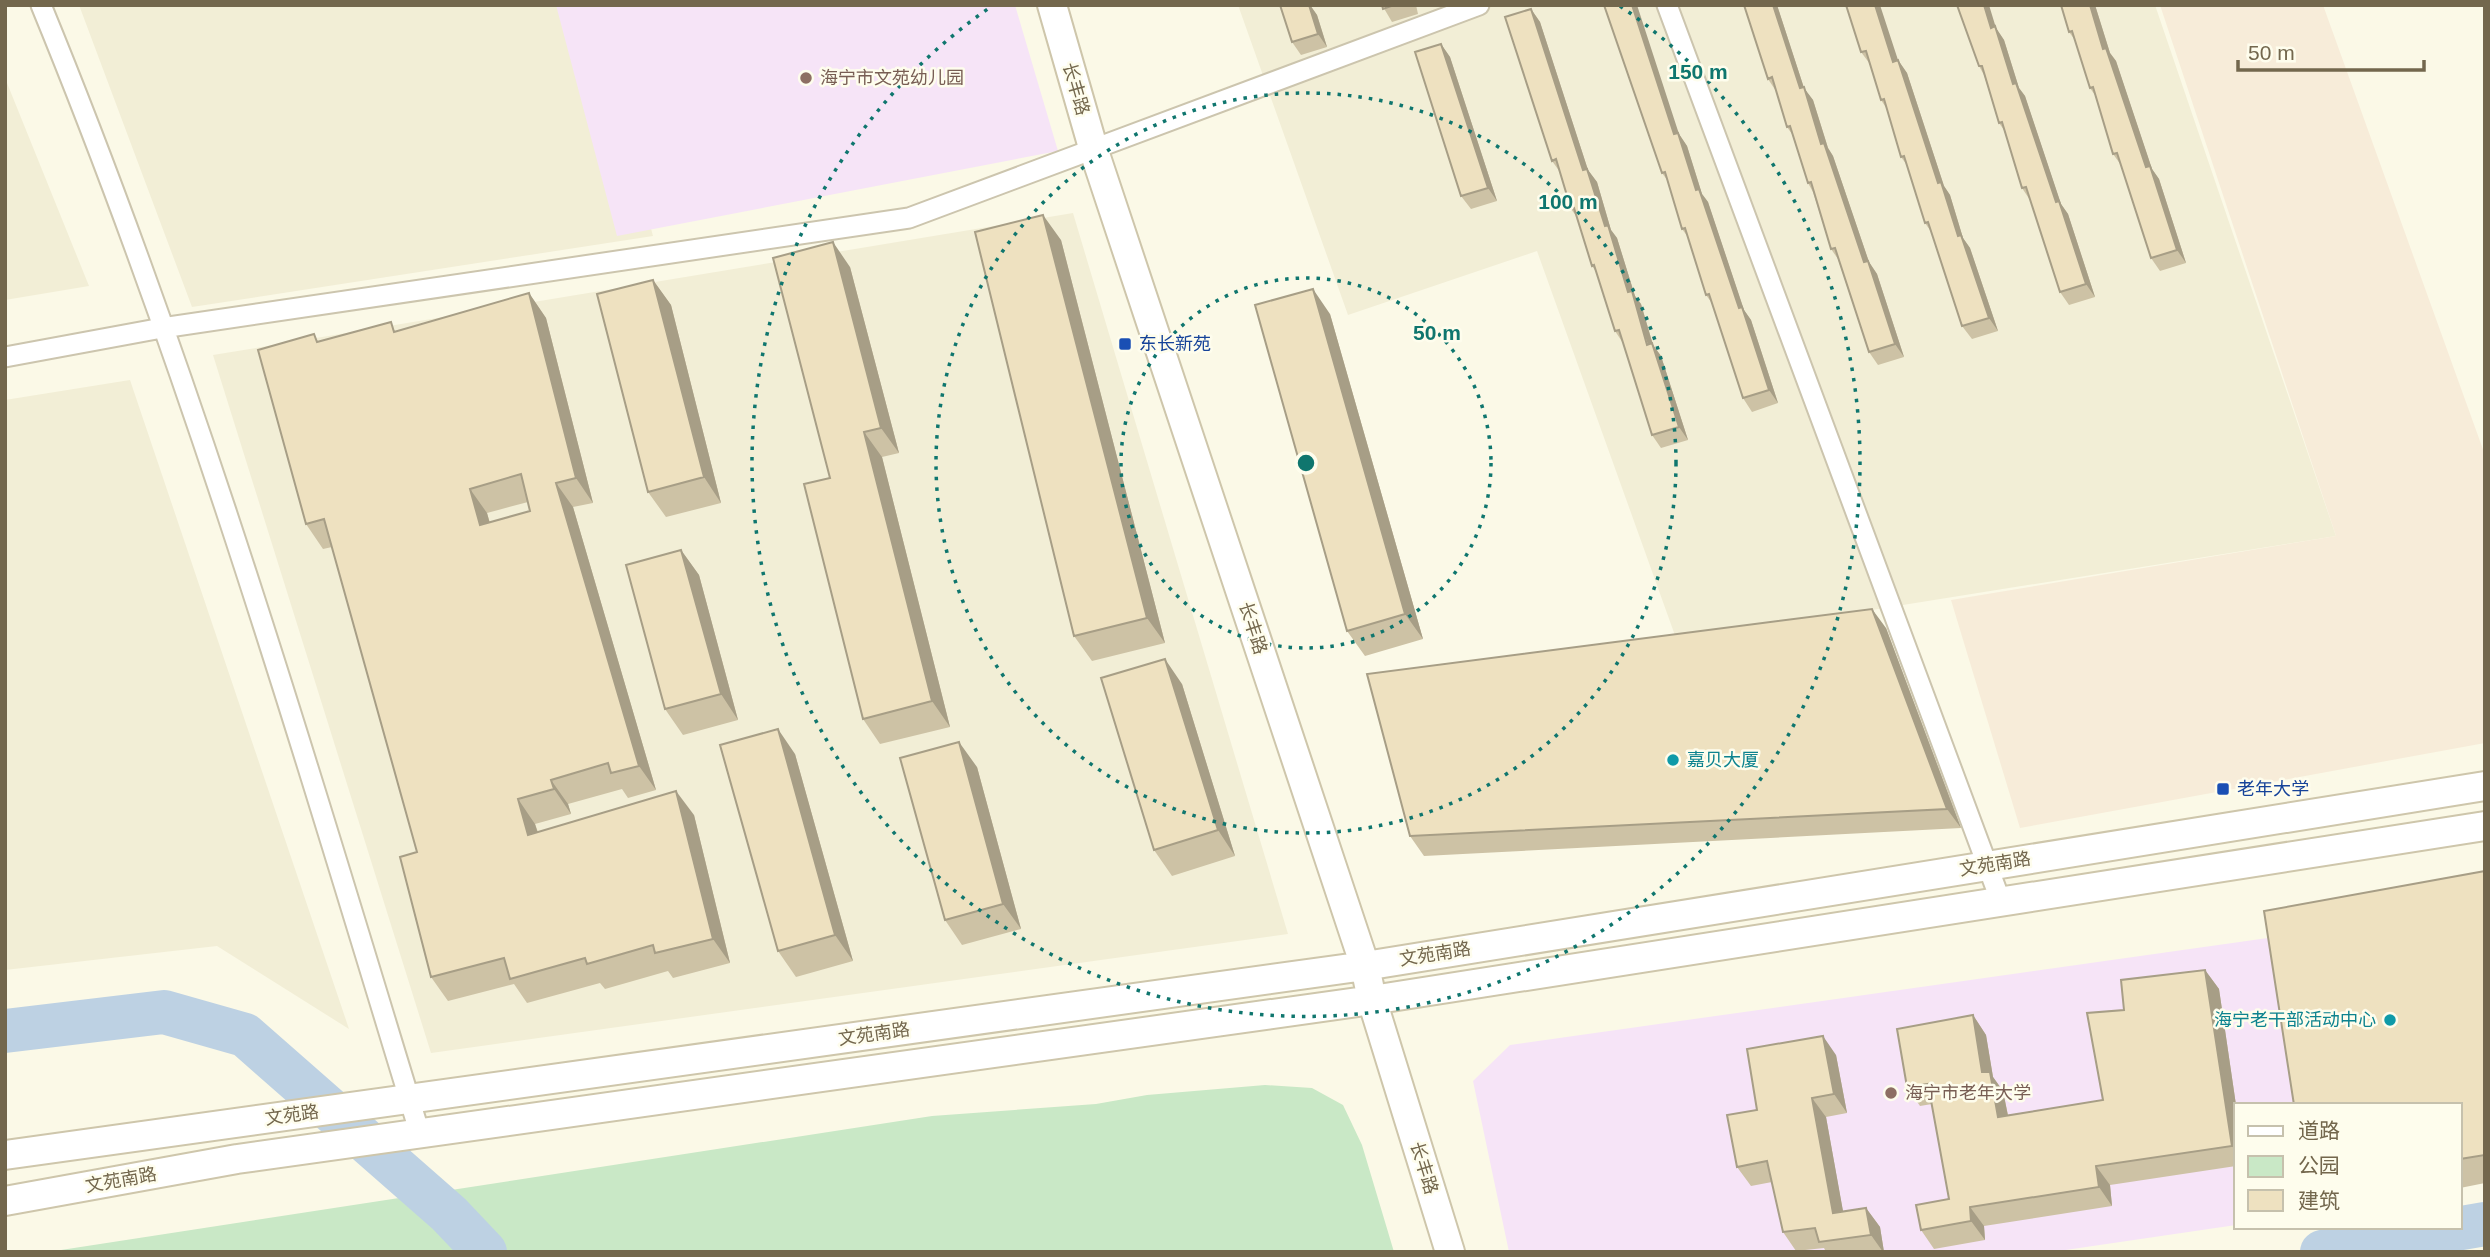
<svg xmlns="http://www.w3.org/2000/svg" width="2490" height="1257" font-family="Helvetica,'Noto Sans SC',sans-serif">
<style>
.residential{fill:#f2eed6}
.commercial{fill:#f7ecd9}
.education{fill:#f6e4f7}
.park{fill:#c9e8c6}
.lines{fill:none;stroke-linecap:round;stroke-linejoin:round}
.river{stroke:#bdd1e3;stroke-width:44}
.street-casing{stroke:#ccc5ae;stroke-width:23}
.secondary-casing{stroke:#cec6ab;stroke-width:32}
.street{stroke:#fff;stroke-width:19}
.secondary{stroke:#fff;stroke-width:28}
.wall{fill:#cdc2a5;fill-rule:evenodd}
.shaded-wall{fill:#a79e86}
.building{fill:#eee1c0;stroke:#a79e86;stroke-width:2;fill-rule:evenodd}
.ring{fill:none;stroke:#0f766e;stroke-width:3.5;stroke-dasharray:3.5 7}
.education-dot{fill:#8d6e63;stroke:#fefded;stroke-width:2.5}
.transit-dot{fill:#1a4fb4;stroke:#fefded;stroke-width:2.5}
.culture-dot{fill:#0f9aa8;stroke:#fefded;stroke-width:2.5}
.labels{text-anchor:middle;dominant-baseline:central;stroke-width:5;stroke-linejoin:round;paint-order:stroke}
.education-label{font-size:18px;fill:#785e54;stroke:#fefded;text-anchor:start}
.street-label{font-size:18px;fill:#73674d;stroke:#fefded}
.transit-label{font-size:18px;fill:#164399;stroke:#fefded;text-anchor:start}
.culture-label{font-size:18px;fill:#0d838f;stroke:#fefded;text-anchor:start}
.centre{fill:#0f766e;stroke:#fefded;stroke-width:3.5}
.ring-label{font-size:21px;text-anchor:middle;font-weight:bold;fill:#0f766e;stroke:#fefded;stroke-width:5;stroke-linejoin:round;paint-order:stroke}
</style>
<rect width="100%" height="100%" fill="#fbf9e7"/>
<!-- residential -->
<path class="residential" d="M 79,5 L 592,5 L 653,236 L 192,307 Z
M 1238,5 L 2155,5 L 2336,536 L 1677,641 L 1537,251 L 1348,315 Z
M 5,78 L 89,286 L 5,300 Z
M 1073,213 L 1288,934 L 431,1053 L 213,355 Z
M 130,380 L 349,1029 L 217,946 L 5,970 L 5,400 Z"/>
<!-- commercial -->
<path class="commercial" d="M 2160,5 L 2323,5 L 2485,455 L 2485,743 L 2020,828 L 1951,600 L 2336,536 Z"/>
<!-- education -->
<path class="education" d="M 556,5 L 1015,5 L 1058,151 L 617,236 Z
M 2282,936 L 2308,1105 L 2236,1105 L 2236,1225 L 2052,1252 L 1509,1252 L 1473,1081 L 1510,1045 Z"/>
<!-- park -->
<path class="park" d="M 1265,1085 L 1312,1088 L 1343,1105 L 1362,1145 L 1394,1252 L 48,1252 L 932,1116 L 1096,1104 L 1147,1095 Z"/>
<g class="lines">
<!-- river -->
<path class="river" d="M 5,1031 L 164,1012 L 245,1035 L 449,1214 L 485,1252
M 2322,1252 L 2485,1224"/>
<defs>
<path id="street" d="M 41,5 C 192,372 304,754 420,1134
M 1667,5 L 2001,902
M 5,357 L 162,328 L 909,218 L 1479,5"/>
<path id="secondary" d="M 1052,5 L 1094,151 L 1365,966 L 1372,1000 L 1450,1252
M 5,1155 L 1365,966 L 2485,786
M 5,1201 L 237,1159 L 1372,1000 L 2485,826"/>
</defs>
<!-- street casing -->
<use href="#street" class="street-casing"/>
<!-- secondary casing -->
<use href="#secondary" class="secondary-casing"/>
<!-- street -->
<use href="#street" class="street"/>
<!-- secondary -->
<use href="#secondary" class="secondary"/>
</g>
<!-- wall -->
<path class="wall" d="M 1280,5 L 1310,5 L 1317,15 L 1327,47 L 1301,55 L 1292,42 Z
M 1382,5 L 1416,5 L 1418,14 L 1392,22 Z
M 1744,5 L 1777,5 L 1804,88 L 1813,100 L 1828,148 L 1833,156 L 1869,262 L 1877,274 L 1904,357 L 1878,365 L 1869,352 L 1838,259 L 1831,249 L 1813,192 L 1808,183 L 1792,134 L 1787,127 L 1776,91 L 1768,79 Z
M 1846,5 L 1898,60 L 1907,73 L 1944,186 L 1950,195 L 1963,238 L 1970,248 L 1998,331 L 1972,339 L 1962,326 L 1932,233 L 1925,223 L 1907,165 L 1901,157 L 1887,109 L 1881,100 L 1870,64 L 1861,52 Z
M 2061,5 L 2095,5 L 2110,53 L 2116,61 L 2152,169 L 2159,179 L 2186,263 L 2160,271 L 2151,258 L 2121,165 L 2113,154 L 2097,98 L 2090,88 L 2075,40 L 2069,32 Z
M 1531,9 L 1540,22 L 1588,170 L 1597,182 L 1611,230 L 1617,238 L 1635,296 L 1641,304 L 1653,345 L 1661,356 L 1688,440 L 1661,448 L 1652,435 L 1623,343 L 1615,331 L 1597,273 L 1592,266 L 1577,217 L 1571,209 L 1560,172 L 1552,161 Z
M 1996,28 L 2004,40 L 2019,88 L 2025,96 L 2061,204 L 2068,214 L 2095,297 L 2069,305 L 2060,292 L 2030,200 L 2022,188 L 2004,130 L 1999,123 L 1984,75 L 1979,66 Z
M 1441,44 L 1450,57 L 1497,201 L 1471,209 L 1461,196 Z
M 1679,134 L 1687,146 L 1702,194 L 1708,202 L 1744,310 L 1751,320 L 1778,403 L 1752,412 L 1743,398 L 1714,306 L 1706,295 L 1688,237 L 1682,229 L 1668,181 L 1662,173 Z
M 1061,240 L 1165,643 L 1092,661 L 1074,636 Z
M 850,267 L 899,453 L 882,457 L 950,727 L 880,744 L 863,719 L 830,478 Z
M 653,280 L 671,305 L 721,503 L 666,517 L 648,492 Z
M 529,293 L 546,318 L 593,503 L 573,507 L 656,790 L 628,798 L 622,789 L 568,804 L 571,814 L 535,824 L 538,832 L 694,815 L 730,963 L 673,978 L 668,971 L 605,989 L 600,983 L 527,1003 L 514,984 L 448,1001 L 431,977 L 417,852 L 332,547 L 323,549 L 306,524 L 319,341 L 398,331 ZM 528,502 L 530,511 L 490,523 L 487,513 Z
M 1330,314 L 1423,639 L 1365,656 L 1347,631 Z
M 681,550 L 699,575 L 738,720 L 683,735 L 665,709 Z
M 1886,628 L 1961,828 L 1424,856 L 1410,836 Z
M 1182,684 L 1235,856 L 1172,876 L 1154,850 Z
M 795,754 L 853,961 L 796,977 L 778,951 Z
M 977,767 L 1021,929 L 962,945 L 945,920 Z
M 2485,871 L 2485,1183 L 2460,1188 L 2460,1105 Z
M 2205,970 L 2219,989 L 2236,1105 L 2236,1166 L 2110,1185 L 2112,1206 L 1984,1226 L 1985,1240 L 1934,1249 L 1921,1230 L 1949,1199 L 1932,1104 L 1920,1106 L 1907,1087 L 1973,1015 L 1986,1035 L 1993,1077 L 2003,1091 L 2008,1115 L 2103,1100 L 2124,1010 Z
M 1836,1055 L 1847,1113 L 1826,1117 L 1843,1212 L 1866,1208 L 1880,1227 L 1884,1252 L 1826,1252 L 1824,1248 L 1796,1251 L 1783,1232 L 1772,1182 L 1751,1186 L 1737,1167 L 1757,1110 Z"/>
<!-- shaded-wall -->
<path class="shaded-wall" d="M 1305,5 L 1310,5 L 1317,15 L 1327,47 L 1318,34 Z
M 1632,5 L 1637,5 L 1679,134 L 1687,146 L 1702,194 L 1708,202 L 1744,310 L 1751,320 L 1778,403 L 1769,390 L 1674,134 Z
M 1773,5 L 1777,5 L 1804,88 L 1813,100 L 1828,148 L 1833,156 L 1869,262 L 1877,274 L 1904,357 L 1895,344 L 1864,262 L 1821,144 L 1800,88 Z
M 1875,5 L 1880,5 L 1898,60 L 1907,73 L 1944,186 L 1950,195 L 1963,238 L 1970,248 L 1998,331 L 1989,318 L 1893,62 Z
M 1984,5 L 1989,5 L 1996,28 L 2004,40 L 2019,88 L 2025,96 L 2061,204 L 2068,214 L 2095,297 L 2086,284 L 1991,28 Z
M 2090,5 L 2095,5 L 2110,53 L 2116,61 L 2152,169 L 2159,179 L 2186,263 L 2177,250 L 2103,49 Z
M 1531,9 L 1540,22 L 1588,170 L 1597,182 L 1611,230 L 1617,238 L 1635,296 L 1641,304 L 1653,345 L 1661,356 L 1688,440 L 1679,427 L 1583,170 Z
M 1441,44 L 1450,57 L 1497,201 L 1488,188 Z
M 1043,215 L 1061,240 L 1165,643 L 1147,618 Z
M 833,242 L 850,267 L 899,453 L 881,428 Z
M 653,280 L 671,305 L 721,503 L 704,477 Z
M 1313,289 L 1330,314 L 1423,639 L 1405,614 Z
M 529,293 L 546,318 L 593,503 L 576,478 Z
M 864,432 L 882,457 L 950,727 L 932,701 Z
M 556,483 L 573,507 L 656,790 L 639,766 Z
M 470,489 L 487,513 L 497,550 L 480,525 Z
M 681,550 L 699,575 L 738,720 L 721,694 Z
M 1872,609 L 1886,628 L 1961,828 L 1947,809 Z
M 1165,659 L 1182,684 L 1235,856 L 1218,830 Z
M 778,729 L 795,754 L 853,961 L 835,935 Z
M 959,742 L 977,767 L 1021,929 L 1003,904 Z
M 551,780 L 568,804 L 571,814 L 554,789 Z
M 676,791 L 694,815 L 730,963 L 713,939 Z
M 518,799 L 535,824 L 546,860 L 528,835 Z
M 2205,970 L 2219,989 L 2236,1105 L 2236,1152 L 2232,1146 Z
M 1973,1015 L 1986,1035 L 1993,1077 L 2003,1091 L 2012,1136 L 1998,1117 L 1982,1072 Z
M 1823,1036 L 1836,1055 L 1847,1113 L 1834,1094 Z
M 1812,1098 L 1826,1117 L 1847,1233 L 1833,1213 Z
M 2096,1166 L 2110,1185 L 2112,1206 L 2099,1187 Z
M 1970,1207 L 1984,1226 L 1985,1240 L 1971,1221 Z
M 1866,1208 L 1880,1227 L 1884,1252 L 1883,1252 L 1871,1235 Z"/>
<!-- building -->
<path class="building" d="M 1280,5 L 1309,5 L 1318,34 L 1292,42 Z
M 1382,5 L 1394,5 L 1383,9 Z
M 1604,5 L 1632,5 L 1674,134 L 1678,133 L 1696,190 L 1699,189 L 1739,308 L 1742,307 L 1769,390 L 1743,398 L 1709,294 L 1706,295 L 1685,228 L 1682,229 L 1665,172 L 1662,173 Z
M 1744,5 L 1773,5 L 1800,88 L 1804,87 L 1821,144 L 1824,143 L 1864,262 L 1868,261 L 1895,344 L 1869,352 L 1835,248 L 1831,249 L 1811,182 L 1808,183 L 1790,126 L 1787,127 L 1772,77 L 1768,79 Z
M 1846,5 L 1875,5 L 1893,62 L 1898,60 L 1938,183 L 1941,182 L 1958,236 L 1961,235 L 1989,318 L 1962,326 L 1928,222 L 1925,223 L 1904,156 L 1901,157 L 1884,99 L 1881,100 L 1866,51 L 1861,52 Z
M 1957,5 L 1984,5 L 1991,28 L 1995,26 L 2013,84 L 2016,83 L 2056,202 L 2059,201 L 2086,284 L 2060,292 L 2026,187 L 2022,188 L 2002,122 L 1999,123 L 1982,66 L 1979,66 Z
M 2061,5 L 2090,5 L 2103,49 L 2106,48 L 2146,167 L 2150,166 L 2177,250 L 2151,258 L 2117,153 L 2113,154 L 2093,87 L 2090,88 L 2072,31 L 2069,32 Z
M 1531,9 L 1583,170 L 1587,169 L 1605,226 L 1608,225 L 1628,292 L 1632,291 L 1647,345 L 1652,343 L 1679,427 L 1652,435 L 1619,330 L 1615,331 L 1594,265 L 1592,266 L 1574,208 L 1571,209 L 1556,159 L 1552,161 L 1505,17 Z
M 1441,44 L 1488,188 L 1461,196 L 1415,52 Z
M 1043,215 L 1147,618 L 1074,636 L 975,232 Z
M 833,242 L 881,428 L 864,432 L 932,701 L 863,719 L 804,484 L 830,478 L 773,258 Z
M 653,280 L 704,477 L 648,492 L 597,294 Z
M 1313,289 L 1405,614 L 1347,631 L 1255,305 Z
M 529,293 L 576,478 L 556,483 L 639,766 L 611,773 L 608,763 L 551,780 L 554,789 L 518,799 L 528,835 L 676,791 L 713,939 L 655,953 L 653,945 L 587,964 L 585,958 L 510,979 L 504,958 L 431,977 L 400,857 L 417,852 L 324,519 L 306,524 L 258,350 L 314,334 L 317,342 L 391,322 L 394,332 ZM 521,474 L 530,511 L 480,525 L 470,489 Z
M 681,550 L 721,694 L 665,709 L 626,565 Z
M 1872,609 L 1947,809 L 1410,836 L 1367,674 Z
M 1165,659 L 1218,830 L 1154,850 L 1101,678 Z
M 778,729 L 835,935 L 778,951 L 720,745 Z
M 959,742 L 1003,904 L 945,920 L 900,758 Z
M 2485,871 L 2485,1155 L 2460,1159 L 2460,1105 L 2294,1105 L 2264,911 Z
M 2205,970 L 2232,1146 L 2096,1166 L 2099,1187 L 1970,1207 L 1971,1221 L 1921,1230 L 1916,1205 L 1949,1199 L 1928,1084 L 1907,1087 L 1897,1029 L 1973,1015 L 1982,1072 L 1990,1072 L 1998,1117 L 2103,1100 L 2087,1013 L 2124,1010 L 2121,980 Z
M 1823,1036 L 1834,1094 L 1812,1098 L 1833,1213 L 1866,1208 L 1871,1235 L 1819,1242 L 1815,1228 L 1783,1232 L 1767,1161 L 1737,1167 L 1727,1115 L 1757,1110 L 1747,1049 Z"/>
<!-- distance rings -->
<g class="ring">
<circle cx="1306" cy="463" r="185"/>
<circle cx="1306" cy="463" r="370"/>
<path d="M1620 6A554 554 0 1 1 992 6"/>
</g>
<!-- markers -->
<g class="education-dot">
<circle cx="806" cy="78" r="7"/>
<circle cx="1891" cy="1093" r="7"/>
</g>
<g class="transit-dot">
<rect x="1118" y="337" width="14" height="14" rx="3.5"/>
<rect x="2216" y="782" width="14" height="14" rx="3.5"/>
</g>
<g class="culture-dot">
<circle cx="1673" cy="760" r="7"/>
<circle cx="2390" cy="1020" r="7"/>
</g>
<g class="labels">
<!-- education labels -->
<g class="education-label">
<text x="820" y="78">海宁市文苑幼儿园</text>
<text x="1905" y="1093">海宁市老年大学</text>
</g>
<!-- street labels -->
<g class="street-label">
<text transform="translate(1076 89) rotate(74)">长丰路</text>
<text transform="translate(1253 628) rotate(72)">长丰路</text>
<text transform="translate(1995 864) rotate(-9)">文苑南路</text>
<text transform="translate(1435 954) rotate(-9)">文苑南路</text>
<text transform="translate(874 1034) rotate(-8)">文苑南路</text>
<text transform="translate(292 1115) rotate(-8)">文苑路</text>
<text transform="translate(1424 1168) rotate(73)">长丰路</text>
<text transform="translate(121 1180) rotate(-10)">文苑南路</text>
</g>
<!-- transit labels -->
<g class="transit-label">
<text x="1139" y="344">东长新苑</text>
<text x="2237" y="789">老年大学</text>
</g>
<!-- culture labels -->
<g class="culture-label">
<text x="1687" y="760">嘉贝大厦</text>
<text x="2376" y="1020" text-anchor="end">海宁老干部活动中心</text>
</g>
</g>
<circle cx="1306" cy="463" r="10" class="centre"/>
<g class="ring-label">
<text x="1698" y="79">150 m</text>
<text x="1568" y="209">100 m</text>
<text x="1437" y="340">50 m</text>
</g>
<!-- border -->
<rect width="2490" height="1257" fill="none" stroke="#73674d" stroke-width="14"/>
<!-- legend -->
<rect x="2234" y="1103" width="228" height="126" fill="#fefded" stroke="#c6c1ad" stroke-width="2"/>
<rect x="2248" y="1126" width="35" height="10" fill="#ffffff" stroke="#c6c1ad" stroke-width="2"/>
<text x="2298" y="1138" font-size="21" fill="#73674d">道路</text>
<rect x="2248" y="1156" width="35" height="21" fill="#c9e8c6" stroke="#c6c1ad" stroke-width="2"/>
<text x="2298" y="1173" font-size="21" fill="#73674d">公园</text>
<rect x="2248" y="1190" width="35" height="21" fill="#eee1c0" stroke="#c6c1ad" stroke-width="2"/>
<text x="2298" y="1208" font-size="21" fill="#73674d">建筑</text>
<!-- scale -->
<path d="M2238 60v10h186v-10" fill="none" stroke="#73674d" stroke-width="3.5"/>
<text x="2248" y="60" font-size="21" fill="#73674d" stroke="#fefded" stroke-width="5" paint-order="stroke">50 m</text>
</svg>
